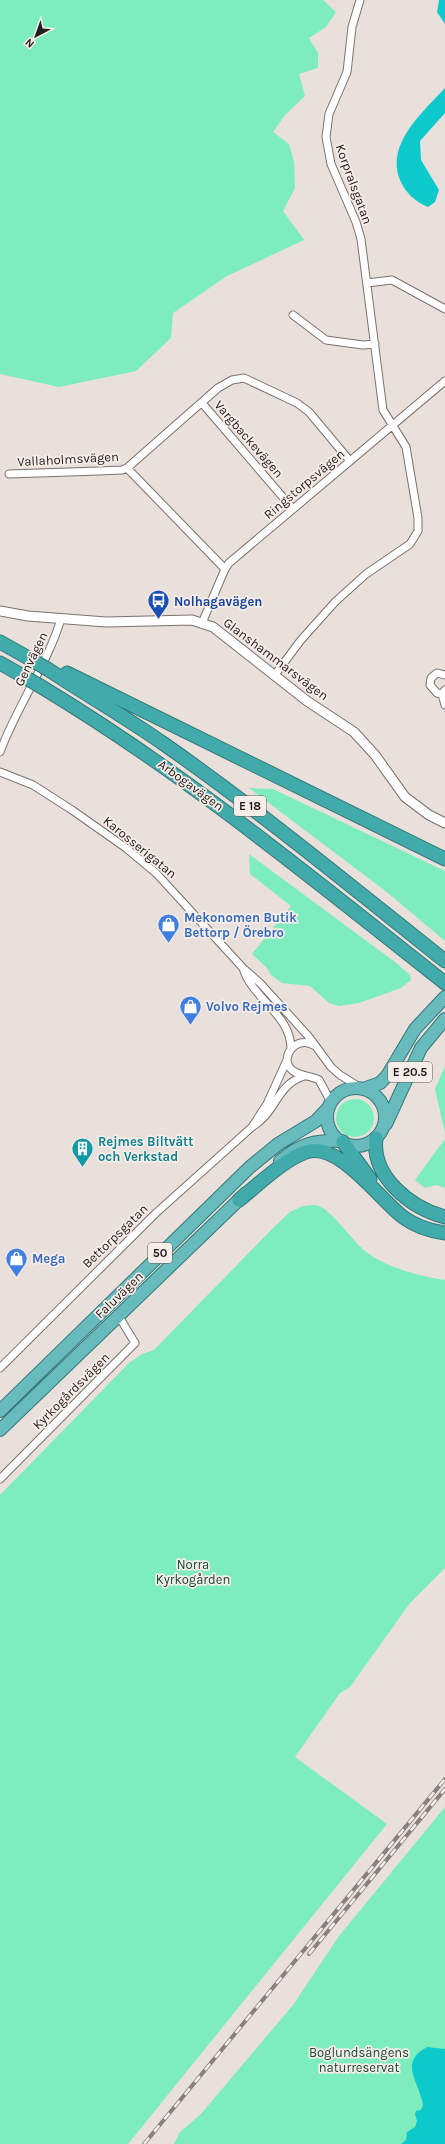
<svg xmlns="http://www.w3.org/2000/svg" width="445" height="2144" font-family="Karla,sans-serif">
<style>
.green{fill:#7dedbd}
.water{fill:#0ccacc}
.lines{fill:none;stroke-linecap:round;stroke-linejoin:round}
.minor-casing{stroke:#7b726f;stroke-width:9}
.tertiary-casing{stroke:#7b726f;stroke-width:11}
.trunk-casing{stroke:#357879;stroke-width:14}
.motorway-casing{stroke:#357879;stroke-width:15}
.minor{stroke:#fff;stroke-width:7}
.tertiary{stroke:#fff;stroke-width:9}
.trunk{stroke:#67bbbc;stroke-width:12}
.motorway{stroke:#41aaab;stroke-width:13}
.rail-casing{stroke:#87807e;stroke-width:4}
.rail{stroke:#f6ece8;stroke-width:2.5;stroke-dasharray:8;stroke-linecap:butt}
.motorway-bridge-casing{stroke:#357879;stroke-width:15;stroke-linecap:butt}
.motorway-bridge{stroke:#41aaab;stroke-width:13}
.labels{text-anchor:middle;dominant-baseline:central;stroke-width:3.5;stroke-linejoin:round;paint-order:stroke}
.shield{fill:#f6ece8;stroke:#605a58;stroke-width:1}
.shield-label{font-size:12px;font-weight:bold;fill:#201c1b}
.street-label{font-size:13px;fill:#201c1b;stroke:#f6ece8}
.transit-label{font-size:13px;font-weight:bold;fill:#164399;stroke:#f6ece8;text-anchor:start}
.shop-label{font-size:13px;font-weight:bold;fill:#366cbe;stroke:#f6ece8;text-anchor:start}
.culture-label{font-size:13px;font-weight:bold;fill:#0d838f;stroke:#f6ece8;text-anchor:start}
.park-label{font-size:13px;fill:#164834;stroke:#f6ece8}
</style>
<rect width="100%" height="100%" fill="#e9dfdb"/>
<!-- green -->
<path class="green" d="M 0,0 L 323,0 L 336,12 L 326,27 L 309,38 L 318,53 L 318,68 L 299,74 L 305,96 L 285,115 L 273,132 L 289,144 L 294,162 L 295,188 L 283,211 L 304,240 L 227,276 L 173,313 L 171,338 L 136,371 L 59,387 L 0,374 Z
M 249,788 L 273,789 L 445,871 L 445,941 L 388,893 Z
M 249,854 L 395,962 L 410,975 L 411,980 L 401,988 L 359,1003 L 339,1006 L 329,1003 L 310,986 L 282,983 L 271,975 L 267,968 L 252,954 L 291,906 L 250,874 Z
M 445,1066 L 445,1133 L 435,1089 Z
M336 1118a19 19 0 1 1 38 0a19 19 0 1 1-38 0Z
M 445,1139 L 445,1188 L 436,1185 L 425,1188 L 415,1180 Z
M 303,1206 C 308,1206 314,1204 319,1206 C 330,1209 353,1241 365,1251 C 387,1268 418,1276 445,1280 L 445,1568 L 410,1603 L 350,1687 L 340,1693 L 295,1757 L 387,1824 L 128,2144 L 0,2144 L 0,1495 L 129,1363 L 142,1354 L 154,1350 L 273,1228 L 290,1212 Z
M 445,1807 L 445,2144 L 174,2144 L 180,2132 L 201,2114 L 293,2005 L 339,1936 Z"/>
<!-- water -->
<path class="water" d="M 439,0 L 445,0 L 445,24 L 437,12 Z
M 445,88 L 445,113 L 420,141 L 421,160 L 439,190 L 435,202 L 428,207 C 415,201 406,194 400,180 C 385,144 424,111 445,88 Z
M 427,2047 L 445,2049 L 445,2144 L 401,2144 L 406,2140 L 407,2132 L 415,2127 L 417,2121 L 415,2114 L 416,2111 L 421,2110 L 423,2105 C 419,2081 398,2063 427,2047 Z"/>
<g class="lines">
<defs>
<path id="minor" d="M 367,283 L 392,280 L 445,309
M 293,315 L 326,340 L 363,345 L 375,344
M 202,403 L 293,509
M 9,474 L 99,471 L 122,470 L 127,468
M 225,569 L 127,468 L 218,388 L 232,380 L 244,378 L 297,403 L 309,412 L 350,461
M 202,623 L 225,569 L 229,563 L 445,381
M 274,676 L 301,640 L 335,602 L 366,574 L 410,544 L 418,531 L 418,518 L 406,447 L 383,410 L 361,239 L 356,222 L 331,164 L 326,137 L 329,114 L 347,72 L 352,27 L 360,0
M 445,690 L 442,694 L 445,705
M 442,694 L 437,693 L 430,685 L 431,678 L 437,673 L 445,675
M 0,752 C 17,706 47,665 61,619
M 0,772 L 33,785 L 72,810 L 126,848 L 156,873 L 243,968 L 260,983 L 309,1037 L 331,1067 L 340,1075 L 361,1088
M 243,968 C 252,999 291,1014 291,1049
M 313,1045 C 297,1035 278,1057 292,1070 C 300,1077 310,1075 319,1080 L 331,1102
M 252,1127 L 267,1104 L 287,1060
M 0,1368 L 156,1213 L 252,1127 C 277,1112 276,1085 304,1076
M 0,1479 L 135,1343 L 118,1315"/>
<path id="tertiary" d="M 0,611 L 28,616 L 106,622 L 192,620 L 213,627 L 307,701 L 354,732 L 375,755 L 405,797 L 429,815 L 445,823"/>
<path id="trunk" d="M327 1117a29 29 0 1 1 58 0a29 29 0 1 1-58 0Z
M 363,1089 L 380,1083 L 387,1076 L 415,1029 L 445,997
M 386,1124 L 421,1048 L 445,1019
M 280,1161 C 299,1144 316,1140 341,1141
M 0,1411 L 250,1167 L 278,1144 L 316,1121 L 329,1107
M 0,1430 L 246,1193"/>
<path id="motorway" d="M 0,642 L 32,660
M 0,663 L 23,676
M 49,670 C 87,695 127,718 164,744 C 261,812 352,887 445,961
M 67,673 L 445,859
M 40,686 C 185,773 313,879 445,983
M 376,1138 C 371,1177 411,1208 445,1217
M 343,1142 L 370,1179
M 239,1200 C 258,1185 283,1160 306,1152 C 338,1140 380,1200 403,1217 C 415,1226 430,1231 445,1233"/>
</defs>
<!-- minor casing -->
<use href="#minor" class="minor-casing"/>
<!-- tertiary casing -->
<use href="#tertiary" class="tertiary-casing"/>
<!-- trunk casing -->
<use href="#trunk" class="trunk-casing"/>
<!-- motorway casing -->
<use href="#motorway" class="motorway-casing"/>
<!-- minor -->
<use href="#minor" class="minor"/>
<!-- tertiary -->
<use href="#tertiary" class="tertiary"/>
<!-- trunk -->
<use href="#trunk" class="trunk"/>
<!-- motorway -->
<use href="#motorway" class="motorway"/>
<defs>
<path id="rail" d="M 309,1954 L 445,1789
M 144,2144 L 445,1779"/>
</defs>
<!-- rail casing -->
<use href="#rail" class="rail-casing"/>
<!-- rail -->
<use href="#rail" class="rail"/>
<defs>
<path id="motorway-bridge" d="M 32,660 L 49,670
M 23,676 L 40,686"/>
</defs>
<!-- motorway-bridge casing -->
<use href="#motorway-bridge" class="motorway-bridge-casing"/>
<!-- motorway-bridge -->
<use href="#motorway-bridge" class="motorway-bridge"/>
</g>
<!-- icons -->
<defs>
<symbol id="bus-pin" viewBox="-11 -11 22 30"><path d="M0 17L-7.5 6A9.5 9.5 0 1 1 7.5 6Z" fill="#1a4fb4" stroke="#f6ece8"/><path d="M-5-6H5V4H4V6H2V4H-2V6H-4V4H-5ZM-3.5-4V0h7V-4ZM-3.5 1.2v1.5H-2V1.2ZM2 1.2v1.5H3.5V1.2Z" fill="#fff"/></symbol>
<symbol id="shop-pin" viewBox="-11 -11 22 30"><path d="M0 17L-7.5 6A9.5 9.5 0 1 1 7.5 6Z" fill="#3f7fe0" stroke="#f6ece8"/><path d="M-5-2.5h2.3a2.7 3.5 0 0 1 5.4 0H5L5.5 6h-11ZM-1.5-2.5h3a1.5 2.3 0 0 0-3 0Z" fill="#fff"/></symbol>
<symbol id="building-pin" viewBox="-11 -11 22 30"><path d="M0 17L-7.5 6A9.5 9.5 0 1 1 7.5 6Z" fill="#0f9aa8" stroke="#f6ece8"/><path d="M-4-6H4V6H1V3H-1V6H-4ZM-2.5-4.3h1.7v1.8h-1.7ZM.8-4.3h1.7v1.8H.8ZM-2.5-1h1.7V.8h-1.7ZM.8-1h1.7V.8H.8Z" fill="#fff"/></symbol>
</defs>
<g fill-rule="evenodd">
<use href="#bus-pin" x="146" y="588" width="25" height="34"/>
<use href="#shop-pin" x="156" y="912" width="25" height="34"/>
<use href="#shop-pin" x="178" y="994" width="25" height="34"/>
<use href="#building-pin" x="70" y="1136" width="25" height="34"/>
<use href="#shop-pin" x="4" y="1246" width="25" height="34"/>
</g>
<g class="labels">
<!-- shield labels -->
<g class="shield">
<rect x="234" y="796" width="32" height="20" rx="3"/>
<rect x="388" y="1062" width="44" height="20" rx="3"/>
<rect x="148" y="1243" width="24" height="20" rx="3"/>
</g>
<g class="shield-label">
<text x="250" y="806">E 18</text>
<text x="410" y="1072">E 20.5</text>
<text x="160" y="1253">50</text>
</g>
<!-- street labels -->
<g class="street-label">
<text transform="translate(354 184) rotate(70)">Korpralsgatan</text>
<text transform="translate(249 439) rotate(49)">Vargbackevägen</text>
<text transform="translate(68 459) rotate(-3)">Vallaholmsvägen</text>
<text transform="translate(304 484) rotate(-40)">Ringstorpsvägen</text>
<text transform="translate(31 659) rotate(-64)">Genvägen</text>
<text transform="translate(276 659) rotate(37)">Glanshammarsvägen</text>
<text transform="translate(191 785) rotate(36)">Arbogavägen</text>
<text transform="translate(140 847) rotate(39)">Karosserigatan</text>
<text transform="translate(115 1236) rotate(-44)">Bettorpsgatan</text>
<text transform="translate(119 1295) rotate(-44)">Faluvägen</text>
<text transform="translate(71 1391) rotate(-45)">Kyrkogårdsvägen</text>
</g>
<!-- transit labels -->
<g class="transit-label">
<text x="174" y="601">Nolhagavägen</text>
</g>
<!-- shop labels -->
<g class="shop-label">
<text x="184" y="917">Mekonomen Butik<tspan x="184" dy="15">Bettorp / Örebro</tspan></text>
<text x="206" y="1006">Volvo Rejmes</text>
<text x="32" y="1258">Mega</text>
</g>
<!-- culture labels -->
<g class="culture-label">
<text x="98" y="1141">Rejmes Biltvätt<tspan x="98" dy="15">och Verkstad</tspan></text>
</g>
<!-- park labels -->
<g class="park-label">
<text x="193" y="1564">Norra<tspan x="193" dy="15">Kyrkogården</tspan></text>
<text x="359" y="2052">Boglundsängens<tspan x="359" dy="15">naturreservat</tspan></text>
</g>
</g>
<!-- north arrow -->
<g transform="translate(36 36) rotate(221)" stroke="#f6ece8" stroke-width="3" paint-order="stroke">
<path d="M0-3L7 15L0 10L-7 15Z" fill="#201c1b"/>
<text y="-6" font-size="11" font-weight="bold" text-anchor="middle" fill="#201c1b">N</text>
</g>
</svg>
